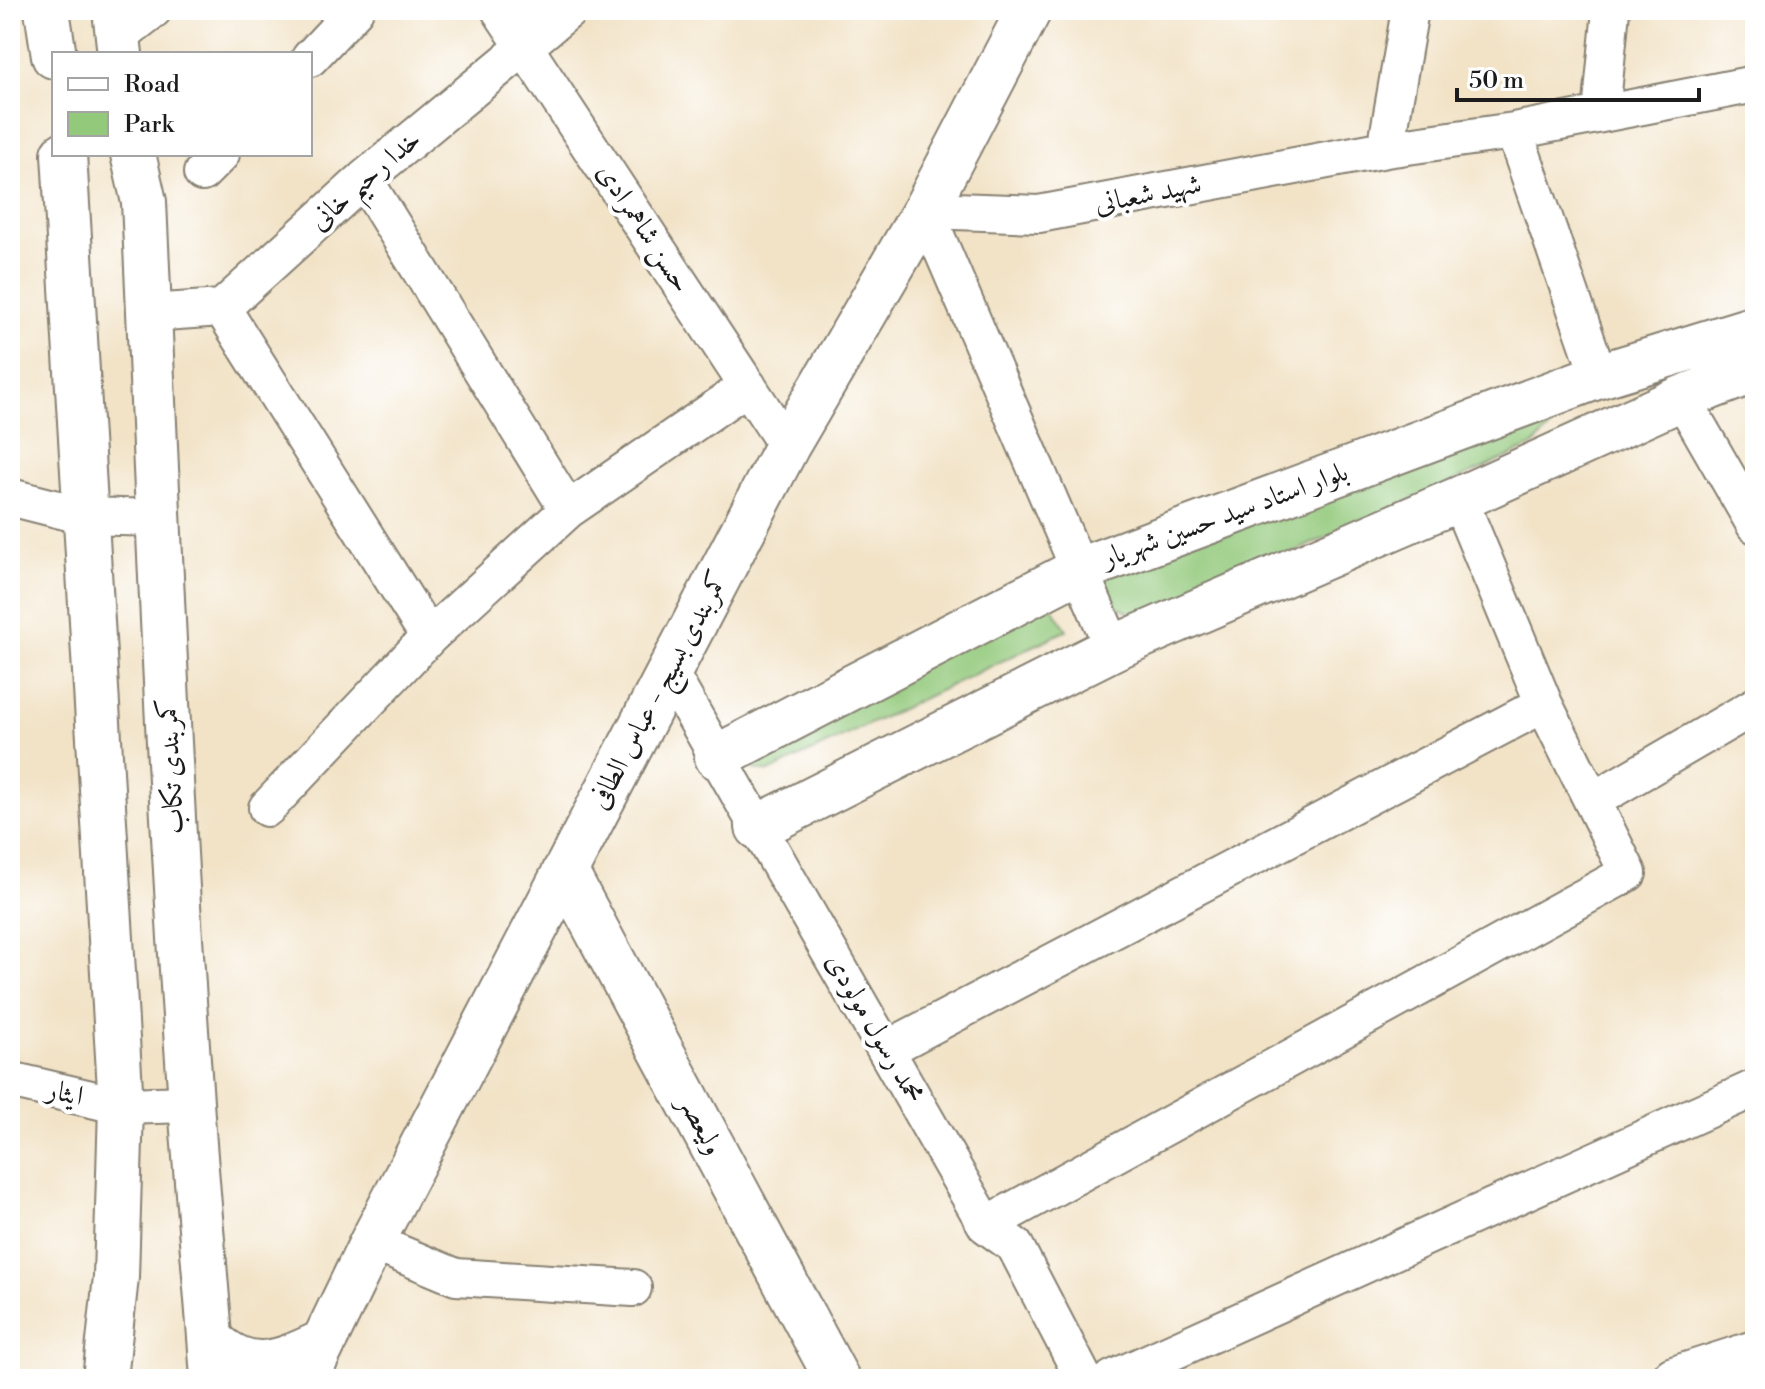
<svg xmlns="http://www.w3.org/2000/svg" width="1765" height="1389" font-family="'Libre Bodoni',Amiri,serif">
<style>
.green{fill:#93c97b;stroke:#58724c;stroke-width:2}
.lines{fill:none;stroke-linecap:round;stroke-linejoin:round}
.street-casing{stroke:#878072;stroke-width:40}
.secondary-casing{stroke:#878072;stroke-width:48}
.primary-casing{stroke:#878072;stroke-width:48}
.street{stroke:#fff;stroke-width:36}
.secondary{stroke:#fff;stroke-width:44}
.primary{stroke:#fff;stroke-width:44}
.labels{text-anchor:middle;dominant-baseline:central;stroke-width:8;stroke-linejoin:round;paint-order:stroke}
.street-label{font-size:28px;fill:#1c1c1c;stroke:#fff}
</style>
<rect width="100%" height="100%" fill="#fff"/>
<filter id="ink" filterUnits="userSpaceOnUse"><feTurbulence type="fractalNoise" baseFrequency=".0125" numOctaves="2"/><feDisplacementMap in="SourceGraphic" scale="16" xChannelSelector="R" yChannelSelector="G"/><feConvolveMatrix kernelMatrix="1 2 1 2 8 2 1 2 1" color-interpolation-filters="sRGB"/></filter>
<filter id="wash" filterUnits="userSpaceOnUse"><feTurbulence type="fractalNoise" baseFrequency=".006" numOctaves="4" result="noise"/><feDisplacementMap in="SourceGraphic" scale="32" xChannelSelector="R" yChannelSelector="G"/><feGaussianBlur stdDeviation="1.8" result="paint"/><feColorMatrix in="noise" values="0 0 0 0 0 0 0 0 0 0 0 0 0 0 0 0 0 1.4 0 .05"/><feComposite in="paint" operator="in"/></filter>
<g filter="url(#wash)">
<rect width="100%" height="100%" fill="#f2e3c7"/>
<!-- green -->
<path class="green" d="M 1549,407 L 1553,425 L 1533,446 L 1140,620 L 1124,609 L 1103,604 L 1101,553 Z
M 1042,591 L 1067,630 L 769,772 L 753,769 L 758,754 Z"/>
</g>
<g filter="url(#ink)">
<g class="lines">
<defs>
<path id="street" d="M 500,10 L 787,446
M 118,37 L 153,10
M 310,58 L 355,10
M 1601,114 L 1611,10
M 1514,131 L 1599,376
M 1386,149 L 1410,10
M 202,173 L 221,154
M 364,179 L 568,510
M 222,308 L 429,637 L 267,808
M 149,313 L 222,308 L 364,179 L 569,10
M 1682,398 L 1755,525
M 10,497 L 85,516 L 156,518
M 429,637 L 568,510 L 748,386
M 1113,648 L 925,210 L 1039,214 L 1386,149 L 1514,131 L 1755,84
M 669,672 L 986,1225 L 1015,1246 L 1084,1379
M 1592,801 L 1755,706
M 887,1049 L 1544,704
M 10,1080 L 121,1106 L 191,1104
M 986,1225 L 1628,873 L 1544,704 L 1459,499
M 372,1242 L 456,1277 L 633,1288
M 1112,1379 L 1755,1088"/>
<path id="secondary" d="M 717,757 L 1079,570 L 1599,376 L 1755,328
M 758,827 L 1113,648 L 1459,499 L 1682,398 L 1755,370
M 565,871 L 837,1379
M 211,1340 C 251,1377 279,1363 324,1342
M 306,1379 L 372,1242 L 787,446 L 925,210 L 1029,10
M 1674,1379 L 1755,1353"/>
<path id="primary" d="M 47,10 L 54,56
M 115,10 L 120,54
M 64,154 L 121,1106 L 116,1277 L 105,1379
M 133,154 L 144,202 C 158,502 169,802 191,1102 C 197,1194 207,1286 213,1379"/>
</defs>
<!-- street casing -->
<use href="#street" class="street-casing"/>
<!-- secondary casing -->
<use href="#secondary" class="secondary-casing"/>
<!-- primary casing -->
<use href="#primary" class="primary-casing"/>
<!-- street -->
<use href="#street" class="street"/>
<!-- secondary -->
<use href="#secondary" class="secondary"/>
<!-- primary -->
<use href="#primary" class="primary"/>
</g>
</g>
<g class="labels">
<!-- street labels -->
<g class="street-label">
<text transform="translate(365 180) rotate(-41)">خدا رحیم خانی</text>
<text transform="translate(1148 194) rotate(-11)">شهید شعبانی</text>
<text transform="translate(644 228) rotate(57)">حسن شاهمرادی</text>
<text transform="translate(1225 515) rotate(-20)">بلوار استاد سید حسین شهریار</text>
<text transform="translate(659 690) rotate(-62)">کمربندی بسیج - عباس الطافی</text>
<text transform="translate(171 766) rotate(-93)">کمربندی تکاب</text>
<text transform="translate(875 1028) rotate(60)">محمد رسول مولودی</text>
<text transform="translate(65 1093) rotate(13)">ایثار</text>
<text transform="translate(701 1125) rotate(62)">ولیعصر</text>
</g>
</g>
<!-- margin -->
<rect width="1765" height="1389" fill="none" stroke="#fff" stroke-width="40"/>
<!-- legend -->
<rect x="52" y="52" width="260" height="104" fill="#ffffff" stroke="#a4a4a4" stroke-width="2"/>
<rect x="68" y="78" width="40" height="12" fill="#ffffff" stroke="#a4a4a4" stroke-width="2"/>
<text x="124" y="92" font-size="24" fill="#1c1c1c">Road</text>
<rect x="68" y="112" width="40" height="24" fill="#93c97b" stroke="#a4a4a4" stroke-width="2"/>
<text x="124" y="132" font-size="24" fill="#1c1c1c">Park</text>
<!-- scale -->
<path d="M1457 88v12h242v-12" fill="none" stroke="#1c1c1c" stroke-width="4"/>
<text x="1469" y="88" font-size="24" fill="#1c1c1c" stroke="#ffffff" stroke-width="6" paint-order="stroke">50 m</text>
</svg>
